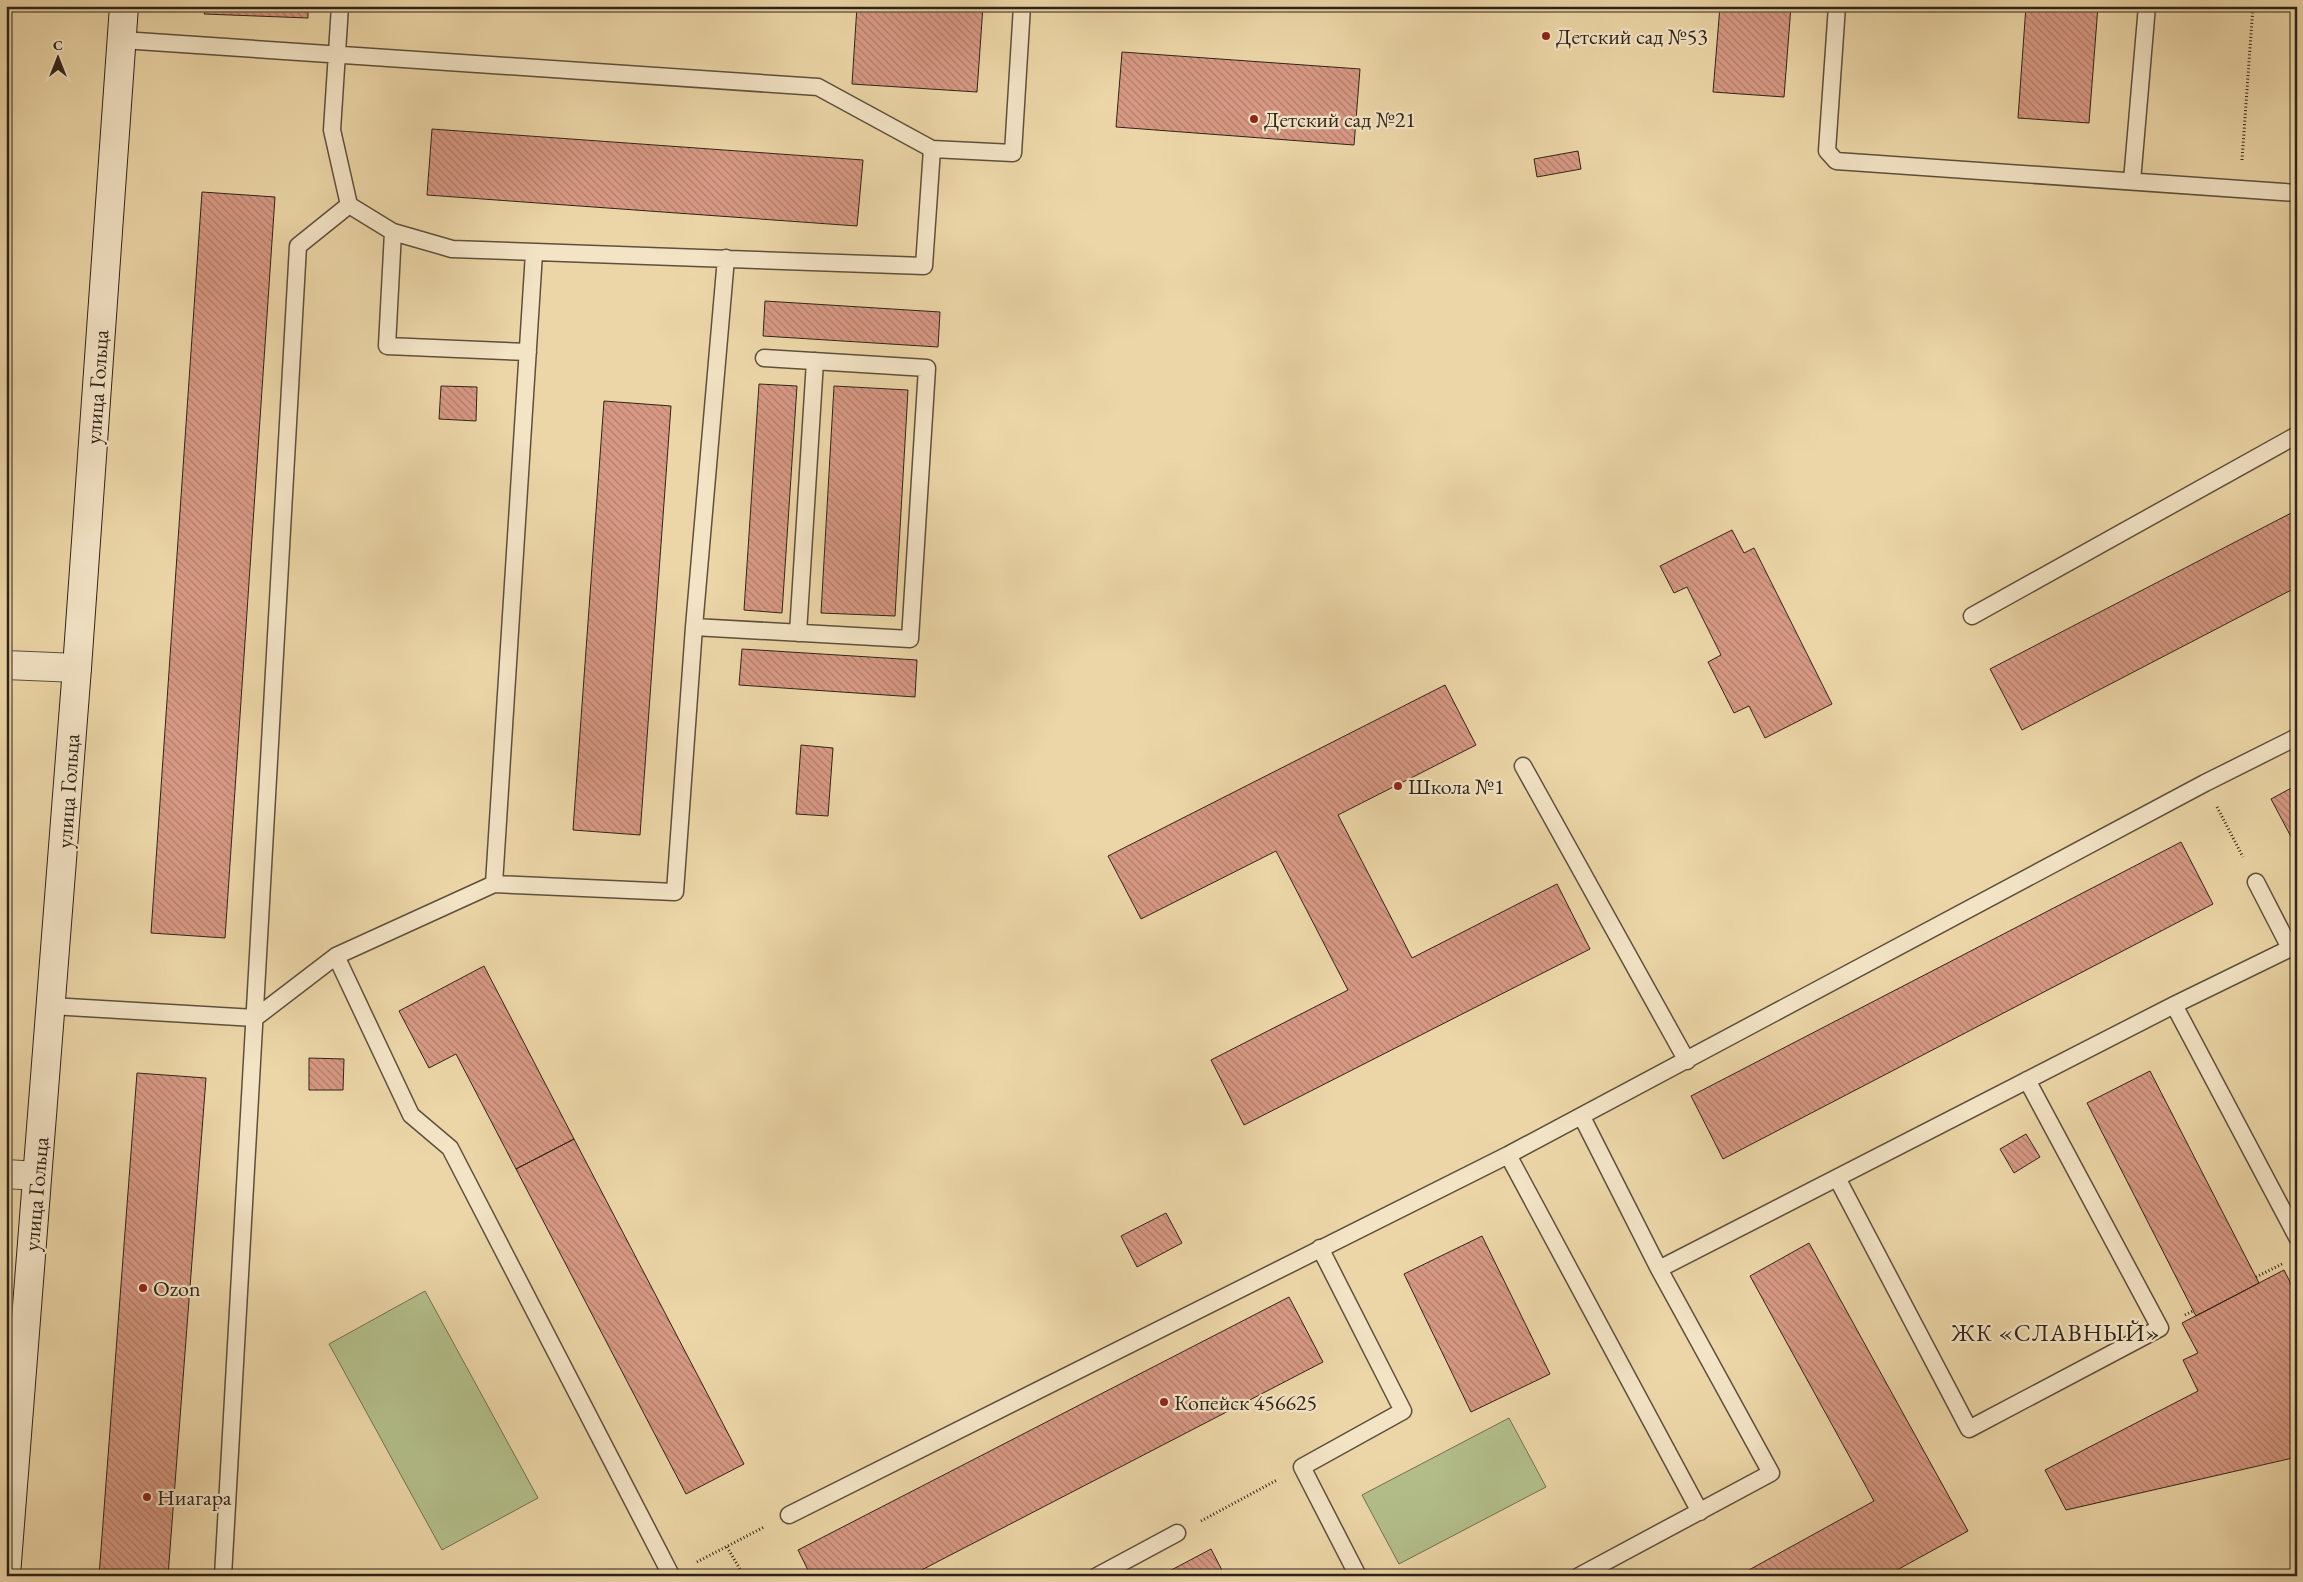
<svg xmlns="http://www.w3.org/2000/svg" width="2303" height="1582" font-family="'EB Garamond',serif">
<style>
.pitch{fill:#b3bf8b;stroke:#717252}
.building{fill:url(#building-back-hatch);stroke:#2f2419}
.lines{fill:none;stroke-linecap:round;stroke-linejoin:round}
.lane-casing{stroke:#5e503c;stroke-width:19}
.street-casing{stroke:#5e503c;stroke-width:30}
.secondary-casing{stroke:#2f2419;stroke-width:30}
.path{stroke:#2f2419;stroke-width:3;stroke-dasharray:1 2.5;stroke-linecap:butt}
.lane{stroke:#f3e4c6;stroke-width:16}
.street{stroke:#f3e4c6;stroke-width:28}
.secondary{stroke:#f3e4c6;stroke-width:28}
.poi-dot{fill:#8f2418;stroke:#f3e4c6;stroke-width:2}
.labels{text-anchor:middle;dominant-baseline:central;stroke-width:4.5;stroke-linejoin:round;paint-order:stroke}
.poi-label{font-size:22px;fill:#2f2419;stroke:#f3e4c6;text-anchor:start}
.street-label{font-size:22px;fill:#2f2419;stroke:#f3e4c6}
.neighbourhood-label{font-size:24px;letter-spacing:1px;fill:#2f2419;stroke:#f3e4c6}
</style>
<defs>
<pattern id="building-back-hatch" width="6" height="6" patternUnits="userSpaceOnUse" patternTransform="scale(1.25)"><rect width="6" height="6" fill="#d89984"/><path d="M-1 5l2 2M0 0l6 6M5-1l2 2" fill="none" stroke="#b07d6b"/></pattern>
</defs>
<rect width="100%" height="100%" fill="#ecd6a7"/>
<filter id="stains"><feTurbulence type="fractalNoise" baseFrequency=".004" numOctaves="4"/><feColorMatrix values="0 0 0 0 .2 0 0 0 0 .09 0 0 0 0 .02 0 0 0 .5 -.17"/></filter>
<radialGradient id="worn" r=".72"><stop offset=".6" stop-color="#630" stop-opacity="0"/><stop offset="1" stop-color="#630" stop-opacity=".3"/></radialGradient>
<!-- pitch -->
<path class="pitch" d="M 425,1291 L 538,1498 L 442,1550 L 329,1344 Z
M 1509,1418 L 1546,1487 L 1399,1564 L 1362,1495 Z"/>
<!-- building -->
<path class="building" d="M 207,6 L 308,6 L 308,18 L 204,14 Z
M 857,6 L 983,6 L 977,92 L 852,84 Z
M 1720,6 L 1791,6 L 1784,97 L 1713,92 Z
M 2026,6 L 2098,6 L 2089,123 L 2018,118 Z
M 1122,52 L 1360,69 L 1354,145 L 1116,127 Z
M 432,129 L 863,160 L 857,226 L 427,195 Z
M 1578,151 L 1581,169 L 1537,177 L 1534,159 Z
M 202,192 L 275,197 L 225,938 L 151,933 Z
M 765,301 L 940,312 L 938,347 L 763,336 Z
M 759,384 L 797,386 L 782,613 L 744,610 Z
M 441,386 L 477,387 L 476,421 L 439,419 Z
M 834,386 L 908,390 L 895,616 L 821,613 Z
M 604,401 L 671,406 L 640,835 L 573,830 Z
M 2297,510 L 2297,587 L 2022,730 L 1990,669 Z
M 1732,530 L 1744,553 L 1754,548 L 1832,704 L 1765,738 L 1749,706 L 1734,713 L 1708,662 L 1721,655 L 1687,587 L 1674,593 L 1660,566 Z
M 742,649 L 917,660 L 915,697 L 739,685 Z
M 1445,685 L 1476,745 L 1338,815 L 1412,958 L 1557,884 L 1590,949 L 1244,1125 L 1211,1060 L 1348,990 L 1276,851 L 1141,919 L 1108,856 Z
M 801,745 L 833,748 L 828,816 L 796,814 Z
M 2297,785 L 2297,848 L 2271,799 Z
M 2181,842 L 2213,904 L 1723,1159 L 1691,1096 Z
M 484,966 L 574,1139 L 516,1169 L 456,1054 L 429,1068 L 399,1011 Z
M 309,1058 L 344,1059 L 343,1090 L 309,1090 Z
M 2150,1071 L 2259,1283 L 2196,1316 L 2087,1103 Z
M 137,1073 L 206,1078 L 181,1405 L 168,1576 L 99,1576 Z
M 2026,1134 L 2040,1157 L 2014,1173 L 2000,1149 Z
M 574,1139 L 744,1464 L 686,1494 L 516,1169 Z
M 1166,1213 L 1182,1243 L 1137,1267 L 1121,1236 Z
M 1482,1236 L 1550,1374 L 1471,1412 L 1404,1274 Z
M 1809,1243 L 1968,1531 L 1886,1576 L 1738,1576 L 1874,1501 L 1750,1276 Z
M 2284,1270 L 2292,1286 L 2297,1283 L 2297,1457 L 2066,1510 L 2045,1470 L 2198,1391 L 2183,1360 L 2198,1353 L 2182,1323 Z
M 1289,1297 L 1323,1362 L 910,1576 L 811,1576 L 798,1550 Z
M 1211,1549 L 1225,1576 L 1160,1576 Z"/>
<g class="lines">
<defs>
<path id="lane" d="M 340,6 L 332,130 L 349,205 L 393,232 L 452,249 L 924,266 L 932,149
M 1837,6 L 1827,151 L 1836,161 L 2297,193
M 122,40 L 818,87 L 932,149 L 1013,153 L 1022,6
M 2132,181 L 2147,6
M 393,232 L 387,346 L 528,352
M 726,258 L 694,627 L 910,639 L 927,368 L 764,358
M 1972,616 L 2297,435
M 798,633 L 815,361
M 1523,766 L 1687,1061
M 2256,882 L 2290,948
M 494,884 L 675,892 L 694,627
M 336,956 L 411,1115 L 450,1148 L 671,1575 L 669,1576
M 2174,1005 L 2297,1237
M 51,1006 L 255,1018 L 336,956 L 494,884 L 534,253
M 1508,1155 L 1700,1512
M 1837,1178 L 1969,1429 L 2160,1328 L 2027,1080
M 1320,1248 L 1403,1411 L 1302,1467 L 1358,1576
M 1659,1269 L 2174,1005 L 2297,945
M 789,1515 L 1508,1155 L 2205,783 L 2297,737
M 223,1576 L 298,246 L 349,205
M 1097,1576 L 1177,1533
M 1579,1576 L 1771,1473 L 1659,1269 L 1582,1117"/>
<path id="street" d="M 6,665 L 77,668
M 6,1174 L 37,1176"/>
<path id="secondary" d="M 6,1575 L 77,668 L 124,6"/>
</defs>
<!-- lane casing -->
<use href="#lane" class="lane-casing"/>
<!-- street casing -->
<use href="#street" class="street-casing"/>
<!-- secondary casing -->
<use href="#secondary" class="secondary-casing"/>
<!-- path -->
<path class="path" d="M 2242,160 L 2253,6
M 2217,807 L 2243,857
M 2256,1277 L 2284,1263
M 2185,1315 L 2193,1311
M 1201,1521 L 1277,1480
M 727,1547 L 744,1576
M 697,1562 L 764,1527"/>
<!-- lane -->
<use href="#lane" class="lane"/>
<!-- street -->
<use href="#street" class="street"/>
<!-- secondary -->
<use href="#secondary" class="secondary"/>
</g>
<!-- markers -->
<g class="poi-dot">
<circle cx="1546" cy="36" r="5"/>
<circle cx="1254" cy="119" r="5"/>
<circle cx="1398" cy="786" r="5"/>
<circle cx="143" cy="1288" r="5"/>
<circle cx="1164" cy="1402" r="5"/>
<circle cx="147" cy="1497" r="5"/>
</g>
<g class="labels">
<!-- poi labels -->
<g class="poi-label">
<text x="1556" y="36">Детский сад №53</text>
<text x="1264" y="119">Детский сад №21</text>
<text x="1408" y="786">Школа №1</text>
<text x="153" y="1288">Ozon</text>
<text x="1174" y="1402">Копейск 456625</text>
<text x="157" y="1497">Ниагара</text>
</g>
<!-- street labels -->
<g class="street-label">
<text transform="translate(97 387) rotate(-86)">улица Гольца</text>
<text transform="translate(68 791) rotate(-86)">улица Гольца</text>
<text transform="translate(36 1194) rotate(-85)">улица Гольца</text>
</g>
<!-- neighbourhood labels -->
<g class="neighbourhood-label">
<text x="2056" y="1332">ЖК «СЛАВНЫЙ»</text>
</g>
</g>
<!-- margin -->
<rect width="2303" height="1582" fill="none" stroke="#ecd6a7" stroke-width="25"/>
<rect x="8" y="8" width="2288" height="1567" fill="none" stroke="#2f2419" stroke-width="2.5"/>
<rect x="12" y="12" width="2278" height="1557" fill="none" stroke="#2f2419"/>
<!-- north arrow -->
<g transform="translate(58 58)" stroke="#f3e4c6" stroke-width="4" paint-order="stroke">
<path d="M0-4L9 19L0 12L-9 19Z" fill="#2f2419"/>
<text y="-8" font-size="14" font-weight="bold" text-anchor="middle" fill="#2f2419">С</text>
</g>
<rect width="100%" height="100%" filter="url(#stains)"/>
<rect width="100%" height="100%" fill="url(#worn)"/>
</svg>
